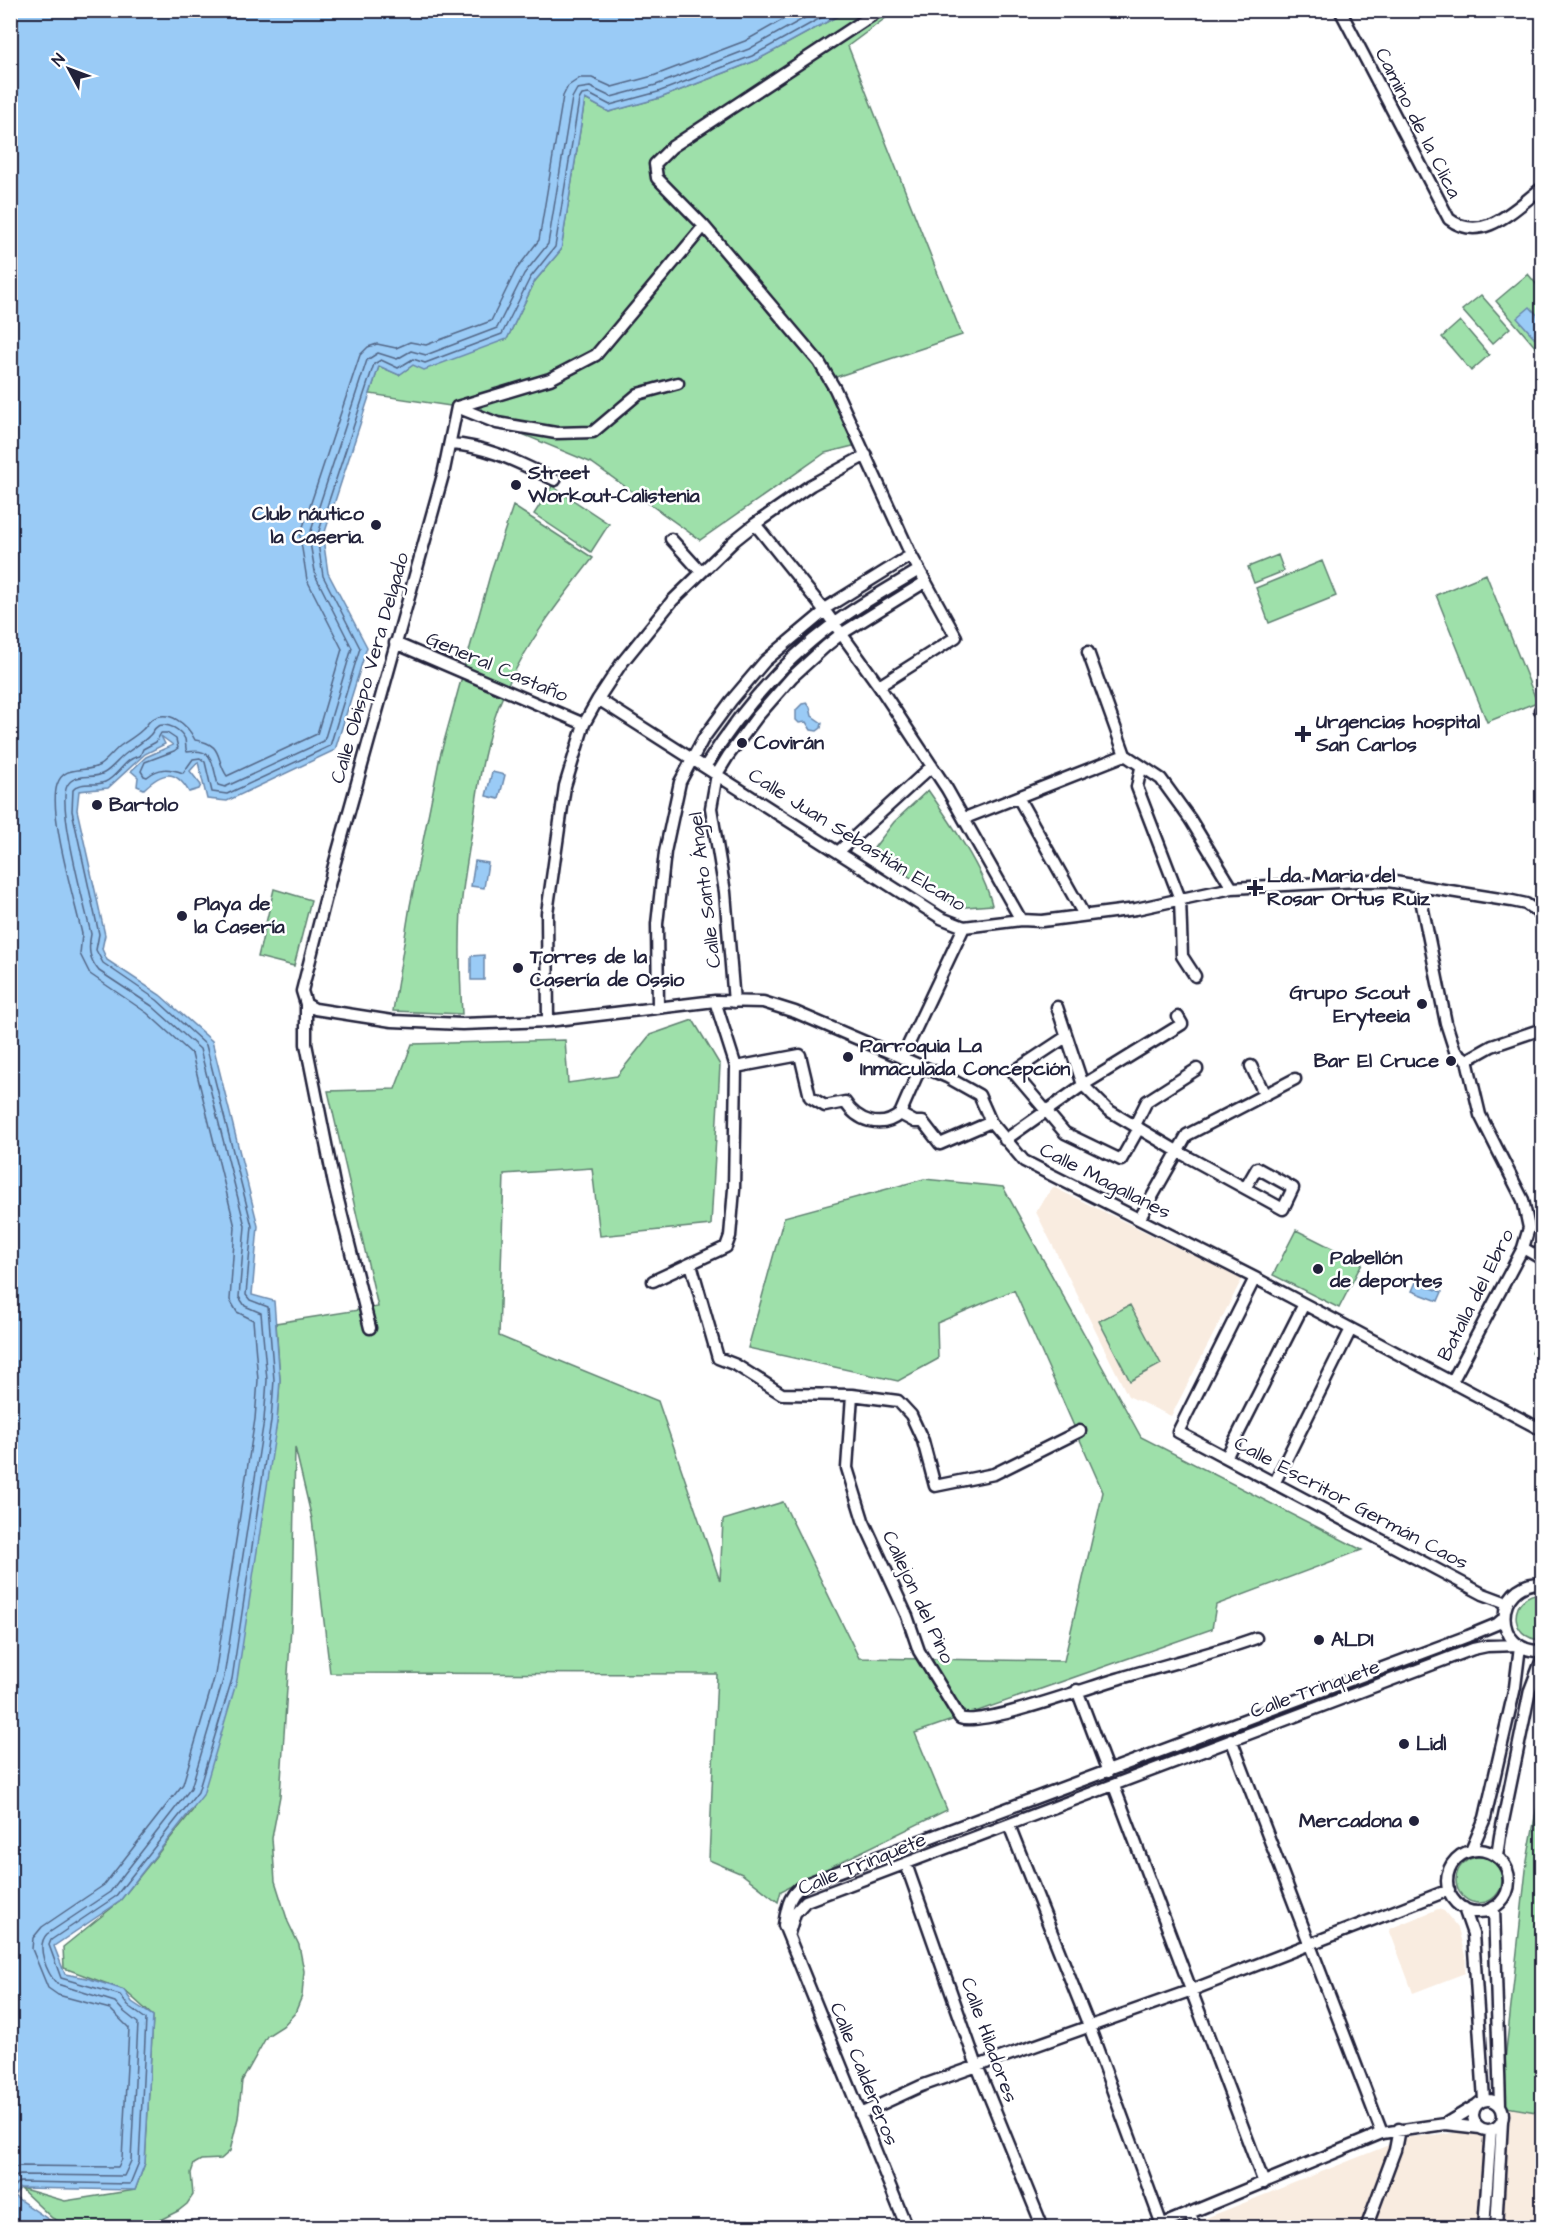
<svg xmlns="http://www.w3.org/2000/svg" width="1553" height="2238" font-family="'Architects Daughter',sans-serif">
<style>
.built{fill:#f9ece0}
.green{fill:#9ee0aa;stroke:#608172;stroke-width:1.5}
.water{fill:#9acbf6;stroke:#6a87ab;stroke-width:1.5}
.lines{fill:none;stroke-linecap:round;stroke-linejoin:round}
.shore{stroke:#526686;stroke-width:1.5}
.minor-casing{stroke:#22223b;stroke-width:15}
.minor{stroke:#fff;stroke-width:10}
.poi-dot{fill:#22223b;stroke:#fff;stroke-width:2}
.labels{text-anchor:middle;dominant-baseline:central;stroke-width:5;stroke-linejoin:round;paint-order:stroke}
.street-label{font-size:20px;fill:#22223b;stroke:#fff}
.poi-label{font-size:20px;font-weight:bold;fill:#22223b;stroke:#fff;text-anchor:start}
</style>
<rect width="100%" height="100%" fill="#fff"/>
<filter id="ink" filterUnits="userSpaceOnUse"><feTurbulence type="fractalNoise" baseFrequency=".0167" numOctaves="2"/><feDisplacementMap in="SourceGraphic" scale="12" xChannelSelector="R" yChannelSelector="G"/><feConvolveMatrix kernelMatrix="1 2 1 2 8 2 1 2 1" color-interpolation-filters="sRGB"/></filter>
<g filter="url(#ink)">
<!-- built -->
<path class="built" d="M 1053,1187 L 1242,1279 L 1171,1416 L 1128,1396 L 1036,1212 Z
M 1438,1909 L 1444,1911 L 1458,1928 L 1466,1960 L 1465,1973 L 1413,1993 L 1389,1929 Z
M 1500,2106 L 1542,2113 L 1542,2227 L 1181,2228 L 1409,2137 L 1476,2131 L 1502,2121 Z"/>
<!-- green -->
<path class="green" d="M 847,11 L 895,11 L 848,46 L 962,335 L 830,379 L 861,444 L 825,453 L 700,540 L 592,463 L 457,407 L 370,394 L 379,366 L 399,375 L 413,365 L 507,339 L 535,281 L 561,250 L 585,99 L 609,112 L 660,98 L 755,61 Z
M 1528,274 L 1542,291 L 1542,355 L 1496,301 Z
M 1481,295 L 1510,328 L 1492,344 L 1462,310 Z
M 1460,321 L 1489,355 L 1471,371 L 1442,337 Z
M 552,486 L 609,524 L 591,552 L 534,514 Z
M 513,506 L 593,558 C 560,600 527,642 505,691 C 486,733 479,778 473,824 C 469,852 463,881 461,909 C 459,944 460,979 462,1014 L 393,1011 L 410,906 L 440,756 L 492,568 Z
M 1278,555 L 1284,571 L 1254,583 L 1248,567 Z
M 1322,561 L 1336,596 L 1269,623 L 1256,588 Z
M 1486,574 L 1537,702 L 1487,722 L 1436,595 Z
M 928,790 C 949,820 984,870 992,905 L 966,907 L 952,903 L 890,865 L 874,848 L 894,822 Z
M 274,889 L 311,900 L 294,966 L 258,957 Z
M 693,1020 L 720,1065 L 711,1225 L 600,1236 L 592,1168 L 504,1174 L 499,1336 L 658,1401 L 720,1581 L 723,1520 L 783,1502 L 859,1658 L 1064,1661 L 1103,1492 L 1014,1290 L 937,1323 L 938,1359 L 898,1381 L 748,1348 L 784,1217 L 924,1179 L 1003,1187 L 1141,1437 L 1362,1550 L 1216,1605 L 1212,1629 L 915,1733 L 947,1810 L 781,1891 L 778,1902 L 742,1874 L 709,1860 L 717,1674 L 330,1673 L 312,1519 L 295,1447 L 292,1611 L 280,1796 L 272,1838 L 275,1881 L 288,1922 L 299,1945 L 304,1971 L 302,1996 L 295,2013 L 283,2026 L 267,2036 L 242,2081 L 238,2118 L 230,2151 L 221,2159 L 201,2160 L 194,2164 L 191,2173 L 193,2195 L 187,2204 L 178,2211 L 162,2219 L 142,2223 L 65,2224 L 52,2218 L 20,2188 L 65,2201 L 135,2190 L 145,2163 L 153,2016 L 124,1990 L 64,1968 L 63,1947 L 119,1902 L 193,1810 L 277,1422 L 280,1380 L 276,1323 L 378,1307 L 328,1091 L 395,1089 L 412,1044 L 565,1040 L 568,1083 L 617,1076 L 650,1035 Z
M 1296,1230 L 1362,1263 L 1339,1308 L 1273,1275 Z
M 1130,1305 L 1161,1364 L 1130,1381 L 1099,1321 Z
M 1542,1332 L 1542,1358 L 1532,1353 Z
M 1542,1593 L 1542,1640 C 1507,1639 1508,1594 1542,1593 Z
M 1542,1779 L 1542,2113 L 1500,2106 L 1527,1861 Z
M1456 1880a23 23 0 1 1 46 0a23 23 0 1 1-46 0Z"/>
<!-- water -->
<path class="water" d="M 10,11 L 847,11 L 755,61 L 660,98 L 609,112 L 585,99 L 561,250 L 535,281 L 507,339 L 424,370 L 413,365 L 399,375 L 379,366 L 323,538 L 328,573 L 367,647 L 335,750 L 227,801 L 207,799 L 198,762 L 190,771 L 201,785 L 199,789 L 189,792 C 175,768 162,772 144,789 L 137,786 L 138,777 L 131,771 L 146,757 L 173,745 L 161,736 L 165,744 L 145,754 L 108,788 L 79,791 L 77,810 L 105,935 L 102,949 L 107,960 L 160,995 L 212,1041 L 258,1226 L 252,1295 L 274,1301 L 280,1380 L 277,1422 L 237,1680 L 203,1795 L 119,1902 L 54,1946 L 65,1974 L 87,1978 L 124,1990 L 132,2002 L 153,2016 L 145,2163 L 135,2190 L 20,2188 L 14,2196 L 61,2228 L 26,2227 L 10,2217 Z
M 1530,307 L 1542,320 L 1542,346 L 1517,318 Z
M 807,703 L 810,707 L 812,716 L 822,723 L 821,728 L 817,731 L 811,730 L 806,722 L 799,723 L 796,720 L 796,710 L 802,704 Z
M 492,772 L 505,775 L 499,799 L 486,796 Z
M 475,861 L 488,863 L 484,888 L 471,886 Z
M 484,955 L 484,980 L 471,980 L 471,956 Z
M 1416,1282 L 1442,1292 L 1438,1301 L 1412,1291 Z"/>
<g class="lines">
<!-- shore -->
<path class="shore" d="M 10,2168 L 21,2166 L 118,2167 L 122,2159 L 129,2028 L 110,2009 L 58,1995 L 48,1988 L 32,1949 L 33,1938 L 42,1927 L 104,1885 L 183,1784 L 215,1675 L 255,1419 L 258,1380 L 253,1320 L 237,1312 L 230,1300 L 235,1227 L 192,1054 L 147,1013 L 90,974 L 80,954 L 82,934 C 75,902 48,813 57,785 C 64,763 86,774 100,765 C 107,760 113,752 120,746 C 127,741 136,736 142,730 C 146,727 147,723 151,720 C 169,708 188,725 195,740 C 224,744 215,759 227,776 L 317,734 L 342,649 L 307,580 L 300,536 L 360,355 L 368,347 L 377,344 L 396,348 L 410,342 L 426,345 L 491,321 L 516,270 L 539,240 L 563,96 L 568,86 L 580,78 L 592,78 L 612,87 L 653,76 L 745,41 L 800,10
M 10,2179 L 20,2175 L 124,2176 L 131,2161 L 138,2023 L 123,2011 L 115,2002 L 57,1984 C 47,1973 35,1946 47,1934 L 110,1892 L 191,1788 L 224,1677 L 264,1420 L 267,1380 L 261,1313 L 245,1306 L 239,1297 L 245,1226 L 200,1049 L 152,1006 L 99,971 C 89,959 88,949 91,934 C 85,907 57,806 67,786 C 74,772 93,780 104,773 C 113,768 119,758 128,752 C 132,749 146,740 149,736 C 153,733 153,729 158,726 C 168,722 181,730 185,739 C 186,743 185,748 187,752 C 214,747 212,763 218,785 L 225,787 L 324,741 L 352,648 L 316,577 L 309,537 L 367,360 L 378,353 L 397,359 L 411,351 L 426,355 L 497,328 L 524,274 L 548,244 L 572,98 L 577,89 L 590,87 L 611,97 L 656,85 L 749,49 L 819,10
M 10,2191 L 16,2184 L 20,2182 L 130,2184 L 139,2162 L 146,2019 L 128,2006 L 120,1995 L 61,1978 L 49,1945 L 51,1940 L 115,1897 L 198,1792 L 232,1679 L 271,1421 L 274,1380 L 268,1307 L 250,1300 L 246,1295 L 252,1226 L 206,1045 L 157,1000 L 103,963 L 96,950 L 99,934 L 72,811 L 73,790 C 81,780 95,787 105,782 C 119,776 124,758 140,756 L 143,749 L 156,742 L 161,733 L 167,733 L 176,739 L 178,748 L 174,751 L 145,762 L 141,771 L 144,776 L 147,777 C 159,767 169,768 183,773 L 193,759 L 200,758 L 205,762 L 212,792 L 227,794 L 330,746 L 360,648 L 323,576 L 317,537 L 374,364 L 381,360 L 398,368 L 413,359 L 425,363 L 502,334 L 530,278 L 555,247 L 579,100 L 582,95 L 589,94 L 610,105 L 658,92 L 752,56 L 835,10"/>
<defs>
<path id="minor" d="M 1340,10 L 1449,219 C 1483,245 1515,208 1542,188
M 457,407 L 443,475 L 333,869 L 302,991 L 306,1004 L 315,1009 L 392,1021 L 462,1024 L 548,1021 L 715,1001 L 763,1002 L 795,1012 L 947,1077 L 979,1095 L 991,1122 L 1024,1161 L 1255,1278 L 1542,1430
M 457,407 L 550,379 L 596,355 L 704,226
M 457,407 L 497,423 L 556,433 L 593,432 L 638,394 L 678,383
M 450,444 C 489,446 521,464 555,480
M 755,524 L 825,611 L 879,686 L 947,789 L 1021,920
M 671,539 L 701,572
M 824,609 L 911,555
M 395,643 L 584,724
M 1088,652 L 1125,755
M 879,686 L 956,637 L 911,555 L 835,389 L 819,362 L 704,226 L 657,178 L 655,164 L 672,147 L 880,10
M 598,699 L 941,918 L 964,927 L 1021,920 L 1042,921 L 1136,909 L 1232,888 L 1358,881 L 1388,881 L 1512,901 L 1526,904 L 1542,915
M 1540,710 L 1542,709
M 1125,755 L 1161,779 L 1190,819 L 1232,888
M 705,767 C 739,713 782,662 833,624 C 860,604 891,587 919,570
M 1141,768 L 1137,787 L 1180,899 L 1182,956 L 1195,976
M 1019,799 L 1084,915
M 965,818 L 1125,755
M 838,852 L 932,766
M 1418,885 L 1446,1023 L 1455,1051 L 1467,1060 L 1480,1115 L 1523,1200 L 1529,1228 L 1523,1248 L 1452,1382
M 734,1002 L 725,892 L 711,808 L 717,774 L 728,756 L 757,717 L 792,677 L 826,646 L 841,634 L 925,582
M 306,1004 L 306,1044 L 334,1184 L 370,1328
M 658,1007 L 657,924 L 665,852 L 680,782 L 703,739 L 731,701 L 765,661 L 825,611
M 1057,1007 L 1083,1085 L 1108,1110 L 1177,1151 L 1283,1209 L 1293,1188 L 1257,1168 L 1246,1187
M 548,1021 L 547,913 L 565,786 L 584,724 L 598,699 L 621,664 L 672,601 L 735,540 L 755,524 L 811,485 L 866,455
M 1066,1037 L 1013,1072 L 1065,1133 L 1121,1160 L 1139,1128
M 902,1058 L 964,927
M 1467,1060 L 1492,1046 L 1542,1029
M 1251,1066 L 1264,1093
M 736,1067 L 800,1055 L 810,1097 L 825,1106 L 845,1102 C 857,1121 881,1130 900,1114
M 900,1114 L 915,1122 L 923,1122 L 940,1144 L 991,1122
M 900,1114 L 921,1066
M 1135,1125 L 1147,1101 L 1197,1069
M 1005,1140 L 1083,1085 L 1182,1024 L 1178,1017
M 1140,1218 L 1187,1135 L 1295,1079
M 1523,1248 L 1542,1259
M 691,1264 L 718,1358 L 736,1365 L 782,1394 L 852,1395 L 898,1401 L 911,1415 L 923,1441 L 935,1486 L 994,1474 L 1080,1431
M 1255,1278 L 1178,1432 L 1483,1594 L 1507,1603
M 653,1281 L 726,1247 L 730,1236 L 734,1189 L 736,1067 L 715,1001
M 852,1395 L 847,1468 L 863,1520 L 907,1616 L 919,1651 L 960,1718 C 983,1727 1094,1685 1124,1677 C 1168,1664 1212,1654 1256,1638
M 1227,1456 L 1304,1304
M 1275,1482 L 1351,1329
M 1542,1583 C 1492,1582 1492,1653 1542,1651
M 1077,1690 L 1108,1772
M 1231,1739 L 1382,2133
M 1114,1786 L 1264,2183
M 1009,1825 L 1089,2026 L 1162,2225
M1447 1881a31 31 0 1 1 62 0a31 31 0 1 1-62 0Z
M 1471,1851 L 1485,1818 L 1515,1687 L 1520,1646
M 1497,1856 L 1500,1836 L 1530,1690 L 1542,1659
M 906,1864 L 977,2066 L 1043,2228
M 1494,1907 L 1500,2106
M 1464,1908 L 1473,1934 L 1484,2100
M 789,1933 L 795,1913 L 806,1901 L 1473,1649 L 1487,1646 L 1519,1645
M1473 2115a15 15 0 1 1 30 0a15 15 0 1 1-30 0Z
M 860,2114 L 921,2086 L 1192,1990 L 1449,1890
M 1445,2124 L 1475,2106
M 1190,2214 L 1196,2228
M 1156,2227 L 1382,2133 L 1445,2124 L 1480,2128
M 907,2228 L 784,1925 C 787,1907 789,1891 808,1883 L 1468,1636 L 1497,1624 L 1504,1618
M 1366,2228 L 1395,2150 L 1399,2129
M 1484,2228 L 1491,2130
M 1496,2228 L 1502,2121"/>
</defs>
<!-- minor casing -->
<use href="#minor" class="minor-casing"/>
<!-- minor -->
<use href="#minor" class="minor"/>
</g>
</g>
<!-- markers -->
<g class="poi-dot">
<circle cx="516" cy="485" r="6"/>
<circle cx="376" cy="525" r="6"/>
<path d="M1300 725h6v6h6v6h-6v6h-6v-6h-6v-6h6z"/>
<circle cx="742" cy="743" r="6"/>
<circle cx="97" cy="805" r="6"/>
<path d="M1252 879h6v6h6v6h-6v6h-6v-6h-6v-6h6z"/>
<circle cx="182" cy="916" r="6"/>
<circle cx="518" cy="968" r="6"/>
<circle cx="1422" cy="1004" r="6"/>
<circle cx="848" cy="1057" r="6"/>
<circle cx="1451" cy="1061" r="6"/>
<circle cx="1318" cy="1269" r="6"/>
<circle cx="1319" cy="1640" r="6"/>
<circle cx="1404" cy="1744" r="6"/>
<circle cx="1414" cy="1821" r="6"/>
</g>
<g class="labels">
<!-- street labels -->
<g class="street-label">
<text transform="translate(1418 123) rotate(63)">Camino de la Clica</text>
<text transform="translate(497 667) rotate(23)">General Castaño</text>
<text transform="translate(370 668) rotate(-74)">Calle Obispo Vera Delgado</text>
<text transform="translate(857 840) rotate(32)">Calle Juan Sebastián Elcano</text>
<text transform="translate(705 890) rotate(-97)">Calle Santo Ángel</text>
<text transform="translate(1105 1181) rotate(27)">Calle Magallanes</text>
<text transform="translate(1476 1295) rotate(-63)">Batalla del Ebro</text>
<text transform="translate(1351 1503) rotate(28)">Calle Escritor Germán Caos</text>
<text transform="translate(918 1597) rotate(65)">Callejon del Pino</text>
<text transform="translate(1315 1689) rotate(-20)">Calle Trinquete</text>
<text transform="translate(862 1864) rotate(-22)">Calle Trinquete</text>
<text transform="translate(989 2040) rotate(70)">Calle Hiladores</text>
<text transform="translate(864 2074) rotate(68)">Calle Caldereros</text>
</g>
<!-- poi labels -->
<g class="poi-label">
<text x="528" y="473">Street<tspan x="528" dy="23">Workout-Calistenia</tspan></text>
<text x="364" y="514" text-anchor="end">Club náutico<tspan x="364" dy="23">la Caseria.</tspan></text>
<text x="1316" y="722">Urgencias hospital<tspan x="1316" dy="23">San Carlos</tspan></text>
<text x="754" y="743">Covirán</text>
<text x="109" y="805">Bartolo</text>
<text x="1267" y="876">Lda. Maria del<tspan x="1267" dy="23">Rosar Ortus Ruiz</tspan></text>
<text x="194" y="904">Playa de<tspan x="194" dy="23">la Casería</tspan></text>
<text x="530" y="957">Torres de la<tspan x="530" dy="23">Casería de Ossio</tspan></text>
<text x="1410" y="993" text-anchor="end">Grupo Scout<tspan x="1410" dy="23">Eryteeia</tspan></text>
<text x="860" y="1046">Parroquia La<tspan x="860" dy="23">Inmaculada Concepción</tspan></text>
<text x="1439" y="1061" text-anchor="end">Bar El Cruce</text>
<text x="1330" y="1258">Pabellón<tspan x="1330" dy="23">de deportes</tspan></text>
<text x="1331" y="1640">ALDI</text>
<text x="1416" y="1744">Lidl</text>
<text x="1402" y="1821" text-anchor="end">Mercadona</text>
</g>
</g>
<!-- margin -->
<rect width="1553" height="2238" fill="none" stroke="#fff" stroke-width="36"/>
<rect x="18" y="18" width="1517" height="2202" fill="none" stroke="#22223b" stroke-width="2" filter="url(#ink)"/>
<!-- north arrow -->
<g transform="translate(69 69) rotate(311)" stroke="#ffffff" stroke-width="4.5" paint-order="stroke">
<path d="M0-4.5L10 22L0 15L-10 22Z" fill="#22223b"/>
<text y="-9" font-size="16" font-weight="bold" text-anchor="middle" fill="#22223b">N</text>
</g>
</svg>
